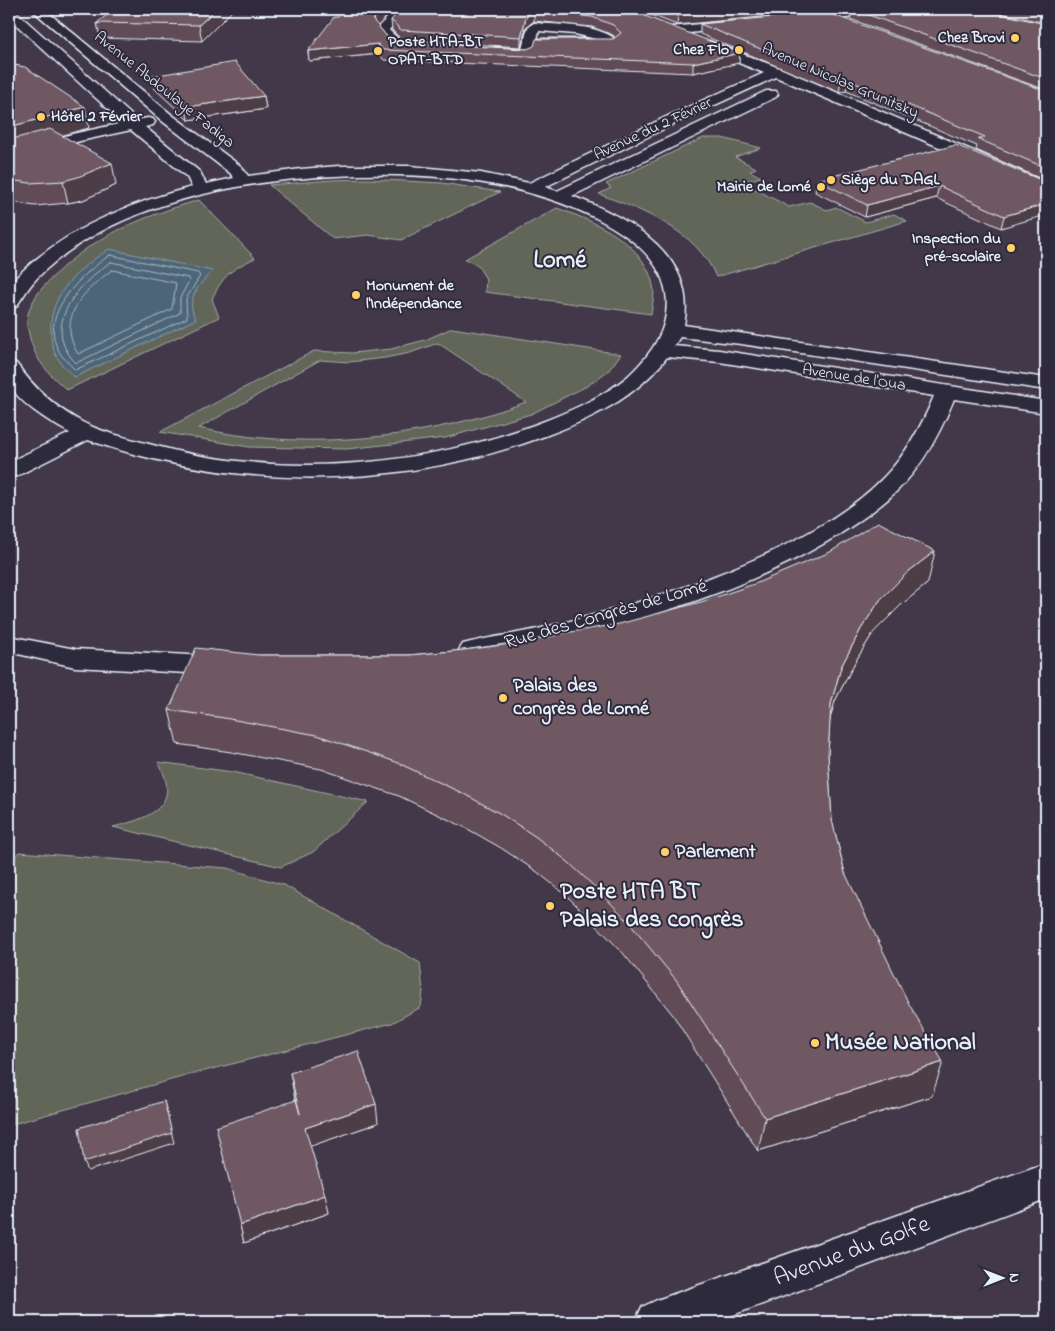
<svg xmlns="http://www.w3.org/2000/svg" width="1055" height="1331" font-family="'Indie Flower',sans-serif">
<style>
.green{fill:#626659;stroke:#a5aca8;fill-rule:evenodd}
.water{fill:#4d6578;stroke:#8b9dab}
.lines{fill:none;stroke-linecap:round;stroke-linejoin:round}
.shore{stroke:#aab9c5;stroke-width:1}
.minor-casing{stroke:#e8f1f8;stroke-width:3}
.minor{fill:#2f2a3d;fill-rule:evenodd}
.wall{fill:#604c56;stroke:#e8f1f8}
.shaded-wall{fill:#4e3e46;stroke:#e8f1f8}
.building{fill:#705864;stroke:#e8f1f8}
.poi-dot{fill:#ffd166;stroke:#2f2a3d;stroke-width:2}
.labels{text-anchor:middle;dominant-baseline:central;stroke-width:4;stroke-linejoin:round;paint-order:stroke}
.far-poi-label{font-size:16px;font-weight:bold;fill:#e8f1f8;stroke:#2f2a3d;text-anchor:end}
.far-street-label{font-size:16px;fill:#e8f1f8;stroke:#2f2a3d}
.street-label{font-size:20px;fill:#e8f1f8;stroke:#2f2a3d}
.poi-label{font-size:20px;font-weight:bold;fill:#e8f1f8;stroke:#2f2a3d;text-anchor:start}
.near-poi-label{font-size:24px;font-weight:bold;fill:#e8f1f8;stroke:#2f2a3d;text-anchor:start}
.near-street-label{font-size:24px;fill:#e8f1f8;stroke:#2f2a3d}
.far-town-label{font-size:25px;font-weight:bold;fill:#e8f1f8;stroke:#2f2a3d}
</style>
<rect width="100%" height="100%" fill="#423849"/>
<filter id="ink" filterUnits="userSpaceOnUse"><feTurbulence type="fractalNoise" baseFrequency=".02" numOctaves="2"/><feDisplacementMap in="SourceGraphic" scale="10" xChannelSelector="R" yChannelSelector="G"/><feConvolveMatrix kernelMatrix="1 2 1 2 8 2 1 2 1" color-interpolation-filters="sRGB"/></filter>
<g filter="url(#ink)">
<!-- green -->
<path class="green" d="M 703,138 L 722,138 L 761,148 L 735,157 L 756,168 L 750,171 L 761,177 L 742,182 L 789,207 L 810,202 L 827,210 L 836,207 L 866,222 L 894,214 L 907,221 L 716,277 C 697,230 643,211 599,194 L 611,188 L 606,184 Z
M 367,179 L 442,183 L 500,192 L 401,240 L 368,235 L 333,239 L 269,185 L 332,180 Z
M 199,200 L 255,258 C 232,269 223,275 212,299 L 219,317 L 67,390 C 47,372 35,361 29,334 C 28,329 26,324 27,319 C 29,305 37,293 47,283 C 87,238 142,217 199,200 Z
M 557,208 C 596,222 648,243 654,291 C 654,298 652,306 651,314 L 485,292 L 486,279 L 478,266 L 465,259 Z
M 452,328 L 621,354 L 609,370 L 587,386 L 531,414 L 445,438 L 347,449 L 249,447 L 160,432 L 314,351 L 352,353 L 391,349 L 425,340 ZM 438,343 L 526,402 C 426,439 304,452 199,428 L 320,360 L 349,362 L 385,358 L 410,353 Z
M 158,762 L 233,772 L 368,802 L 313,852 L 281,867 L 113,827 C 150,818 183,806 158,762 Z
M 19,852 L 227,868 L 284,885 L 420,963 L 423,991 L 421,1007 L 392,1023 L 189,1075 L 9,1125 L 9,861 Z"/>
<!-- water -->
<path class="water" d="M 109,249 L 212,271 C 199,285 184,300 196,319 L 75,377 C 70,373 64,368 61,363 C 53,353 51,343 51,331 C 49,293 80,268 109,249 Z"/>
<g class="lines">
<!-- shore -->
<path class="shore" d="M 110,255 L 198,273 L 200,276 L 186,299 L 187,318 L 75,370 C 71,365 66,361 62,356 C 34,317 81,275 110,255 Z
M 111,262 L 188,278 L 189,281 L 180,298 L 180,313 L 76,363 C 39,326 79,283 111,262 Z
M 112,270 L 176,283 L 172,309 L 78,354 C 56,318 83,291 112,270 Z"/>
<defs>
<path id="minor" d="M 9,9 L 13,9 L 137,120 L 148,118 L 153,119 L 155,122 L 153,125 L 145,127 L 200,172 L 206,184 L 234,178 L 230,173 L 162,121 L 31,9 L 44,9 L 172,115 L 242,167 L 248,176 L 301,169 L 339,166 L 410,166 L 481,173 L 529,183 L 670,115 L 764,73 L 699,47 L 698,44 L 699,41 L 709,41 L 782,69 L 1046,182 L 1046,193 L 776,77 L 680,121 L 545,187 L 557,191 L 766,91 L 776,91 L 778,94 L 776,97 L 572,196 C 628,217 698,255 684,325 L 1046,378 L 1046,390 L 741,344 L 680,337 L 674,346 L 719,350 L 1046,401 L 1046,413 L 954,399 C 939,436 919,473 888,499 C 798,575 665,614 552,642 C 528,648 487,662 463,656 L 459,650 L 463,644 C 489,637 516,634 542,628 C 645,604 811,554 885,476 C 907,453 922,425 934,396 L 719,362 L 667,357 C 636,398 591,419 545,436 C 398,490 236,491 88,440 L 17,476 L 9,478 L 9,462 L 70,433 C 53,424 13,400 9,381 C 7,375 9,367 9,361 L 16,363 C 34,388 54,407 82,422 C 101,432 124,437 145,443 C 271,479 412,469 534,425 C 566,413 600,399 627,377 C 651,355 671,328 666,293 C 660,257 628,235 598,219 C 517,179 425,171 335,176 C 236,181 111,204 38,277 C 29,286 23,297 16,307 L 9,309 C 9,303 7,295 9,290 C 12,279 26,268 34,261 C 80,223 134,202 192,187 L 187,177 L 131,130 L 80,141 L 9,162 L 9,152 L 72,134 L 123,123 L 9,18 Z
M 396,9 L 408,9 L 389,30 L 401,42 L 432,45 L 433,48 L 432,51 L 392,49 L 378,33 L 376,30 L 378,27 Z
M 861,9 L 900,9 L 894,13 L 797,23 L 791,19 L 797,15 Z
M 730,21 L 734,22 L 736,25 L 734,28 L 671,35 L 665,31 L 671,27 Z
M 534,23 C 557,25 604,24 619,43 L 613,47 L 535,47 L 532,56 L 527,57 L 495,55 L 489,51 L 495,47 L 522,49 L 528,27 ZM 539,31 L 575,34 L 596,39 L 537,39 Z
M 9,636 L 75,649 L 226,657 L 236,660 L 240,666 L 236,672 L 226,675 L 75,667 L 9,652 Z
M 1046,1163 L 1046,1199 L 714,1322 L 635,1322 L 642,1307 L 657,1300 Z"/>
</defs>
<!-- minor casing -->
<use href="#minor" class="minor-casing"/>
<!-- minor -->
<use href="#minor" class="minor"/>
</g>
<!-- wall -->
<path class="wall" d="M 234,9 L 202,41 L 100,38 L 97,23 Z
M 402,9 L 627,9 L 739,63 L 693,73 L 384,60 L 379,54 L 309,61 L 308,51 L 338,17 L 378,26 L 390,40 L 396,42 L 527,49 L 613,39 L 615,38 L 613,35 L 592,27 L 534,21 L 526,27 L 521,47 L 402,40 L 392,30 L 391,20 Z
M 635,9 L 844,9 L 677,25 Z
M 852,9 L 1046,24 L 1046,90 L 850,19 Z
M 983,9 L 1046,9 L 1046,23 Z
M 700,24 L 1046,91 L 1046,181 L 976,150 L 977,146 L 846,91 L 839,92 L 700,34 Z
M 9,64 L 89,128 L 62,136 L 116,185 L 83,200 L 68,203 L 35,206 L 22,204 L 9,199 Z
M 152,76 L 264,96 L 266,109 L 188,120 L 154,88 Z
M 817,180 L 1046,182 L 1001,228 L 936,198 L 865,217 L 815,192 Z
M 928,583 L 901,605 L 873,633 L 855,662 L 835,701 L 830,718 L 828,755 L 832,820 L 845,873 L 932,1096 L 758,1151 L 673,1015 L 623,953 L 595,924 L 566,895 L 536,871 L 501,848 L 466,828 L 399,796 L 361,783 L 321,769 L 231,752 L 177,744 L 169,710 L 259,655 L 409,655 L 464,650 Z
M 290,1073 L 378,1123 L 310,1146 L 329,1213 L 244,1243 L 240,1225 L 295,1100 Z"/>
<!-- shaded-wall -->
<path class="shaded-wall" d="M 216,9 L 234,9 L 202,41 L 199,25 Z
M 384,9 L 394,9 L 374,30 L 373,20 Z
M 747,9 L 844,9 L 677,25 L 678,15 Z
M 534,11 L 534,21 L 526,27 L 521,47 L 521,37 L 526,17 Z
M 378,44 L 379,54 L 309,61 L 308,51 Z
M 740,53 L 739,63 L 693,73 L 693,63 Z
M 848,80 L 846,91 L 839,92 L 841,82 Z
M 264,96 L 266,109 L 188,120 L 186,107 Z
M 85,107 L 89,128 L 9,150 L 9,127 Z
M 112,163 L 116,185 L 83,200 L 68,203 L 63,181 Z
M 939,186 L 936,198 L 865,217 L 867,205 Z
M 1046,204 L 1046,215 L 1001,228 L 1004,216 Z
M 935,551 L 928,583 L 901,605 L 873,633 L 855,662 L 835,701 L 825,738 L 831,704 L 841,667 L 861,629 L 880,600 L 908,572 Z
M 943,1062 L 932,1096 L 758,1151 L 765,1118 Z
M 164,1101 L 174,1143 L 88,1171 L 84,1162 Z
M 376,1104 L 378,1123 L 308,1147 L 305,1128 Z
M 325,1195 L 329,1213 L 244,1243 L 240,1225 Z"/>
<!-- building -->
<path class="building" d="M 114,9 L 216,9 L 199,25 L 97,23 Z
M 345,9 L 384,9 L 373,20 L 390,40 L 396,42 L 527,49 L 534,46 L 536,39 L 613,39 L 621,33 L 613,25 L 592,17 L 534,11 L 526,17 L 521,37 L 401,30 L 391,20 L 402,9 L 627,9 L 740,53 L 693,63 L 383,50 L 378,44 L 308,51 L 334,17 L 338,17 Z
M 660,9 L 747,9 L 678,15 Z
M 852,9 L 978,9 L 1046,24 L 1046,79 Z
M 1029,9 L 1046,9 L 1046,12 Z
M 825,12 L 1046,91 L 1046,168 L 978,139 L 985,137 L 848,80 L 841,82 L 700,24 Z
M 235,62 L 264,96 L 186,107 L 152,76 Z
M 9,64 L 25,67 L 85,107 L 9,127 Z
M 50,129 L 112,163 L 78,177 L 63,181 L 30,183 L 16,181 L 9,178 L 9,140 Z
M 956,145 L 1046,182 L 1046,204 L 1004,216 L 939,186 L 867,205 L 817,180 Z
M 878,522 L 935,551 L 908,572 L 880,600 L 861,629 L 841,667 L 831,704 L 828,755 L 832,820 L 845,873 L 909,1004 L 943,1062 L 765,1118 L 677,981 L 625,918 L 597,889 L 567,861 L 536,837 L 501,814 L 464,794 L 396,762 L 358,749 L 317,735 L 224,718 L 169,710 L 196,648 L 259,655 L 409,655 L 464,650 L 526,642 L 565,633 L 619,624 L 708,600 L 757,583 L 830,552 Z
M 358,1051 L 376,1104 L 305,1128 L 325,1195 L 240,1225 L 216,1127 L 296,1100 L 300,1114 L 290,1073 Z
M 164,1101 L 172,1133 L 84,1162 L 79,1128 Z"/>
</g>
<!-- markers -->
<g class="poi-dot">
<circle cx="1015" cy="38" r="5"/>
<circle cx="739" cy="50" r="5"/>
<circle cx="378" cy="51" r="5"/>
<circle cx="41" cy="117" r="5"/>
<circle cx="831" cy="180" r="5"/>
<circle cx="821" cy="187" r="5"/>
<circle cx="1011" cy="248" r="5"/>
<circle cx="356" cy="295" r="5"/>
<circle cx="503" cy="698" r="5"/>
<circle cx="665" cy="852" r="5"/>
<circle cx="550" cy="906" r="5"/>
<circle cx="815" cy="1043" r="5"/>
</g>
<g class="labels">
<!-- far-poi labels -->
<g class="far-poi-label">
<text x="1005" y="38">Chez Brovi</text>
<text x="388" y="42" text-anchor="start">Poste HTA-BT<tspan x="388" dy="18">OPAT-BTD</tspan></text>
<text x="729" y="50">Chez Flo</text>
<text x="51" y="117" text-anchor="start">Hôtel 2 Février</text>
<text x="841" y="180" text-anchor="start">Siège du DAGL</text>
<text x="811" y="187">Mairie de Lomé</text>
<text x="1001" y="239">Inspection du<tspan x="1001" dy="18">pré-scolaire</tspan></text>
<text x="366" y="286" text-anchor="start">Monument de<tspan x="366" dy="18">l'Indépendance</tspan></text>
</g>
<!-- far-street labels -->
<g class="far-street-label">
<text transform="translate(840 81) rotate(23)">Avenue Nicolas Grunitsky</text>
<text transform="translate(164 90) rotate(39)">Avenue Abdoulaye Fadiga</text>
<text transform="translate(653 129) rotate(-25)">Avenue du 2 Février</text>
<text transform="translate(854 378) rotate(9)">Avenue de l'Oua</text>
</g>
<!-- street labels -->
<g class="street-label">
<text transform="translate(606 615) rotate(-16)">Rue des Congrès de Lomé</text>
</g>
<!-- poi labels -->
<g class="poi-label">
<text x="513" y="686">Palais des<tspan x="513" dy="23">congrès de Lomé</tspan></text>
<text x="675" y="852">Parlement</text>
</g>
<!-- near-poi labels -->
<g class="near-poi-label">
<text x="560" y="892">Poste HTA BT<tspan x="560" dy="28">Palais des congrès</tspan></text>
<text x="825" y="1043">Musée National</text>
</g>
<!-- near-street labels -->
<g class="near-street-label">
<text transform="translate(852 1252) rotate(-20)">Avenue du Golfe</text>
</g>
<!-- far-town labels -->
<g class="far-town-label">
<text x="560" y="261">Lomé</text>
</g>
</g>
<!-- margin -->
<rect width="1055" height="1331" fill="none" stroke="#2f2a3d" stroke-width="30"/>
<rect x="15" y="15" width="1025" height="1301" fill="none" stroke="#e8f1f8" stroke-width="2" filter="url(#ink)"/>
<!-- north arrow -->
<g transform="translate(1002 1278) rotate(90)" stroke="#2f2a3d" stroke-width="4" paint-order="stroke">
<path d="M0-4L9 19L0 12L-9 19Z" fill="#e8f1f8"/>
<text y="-8" font-size="14" font-weight="bold" text-anchor="middle" fill="#e8f1f8">N</text>
</g>
</svg>
